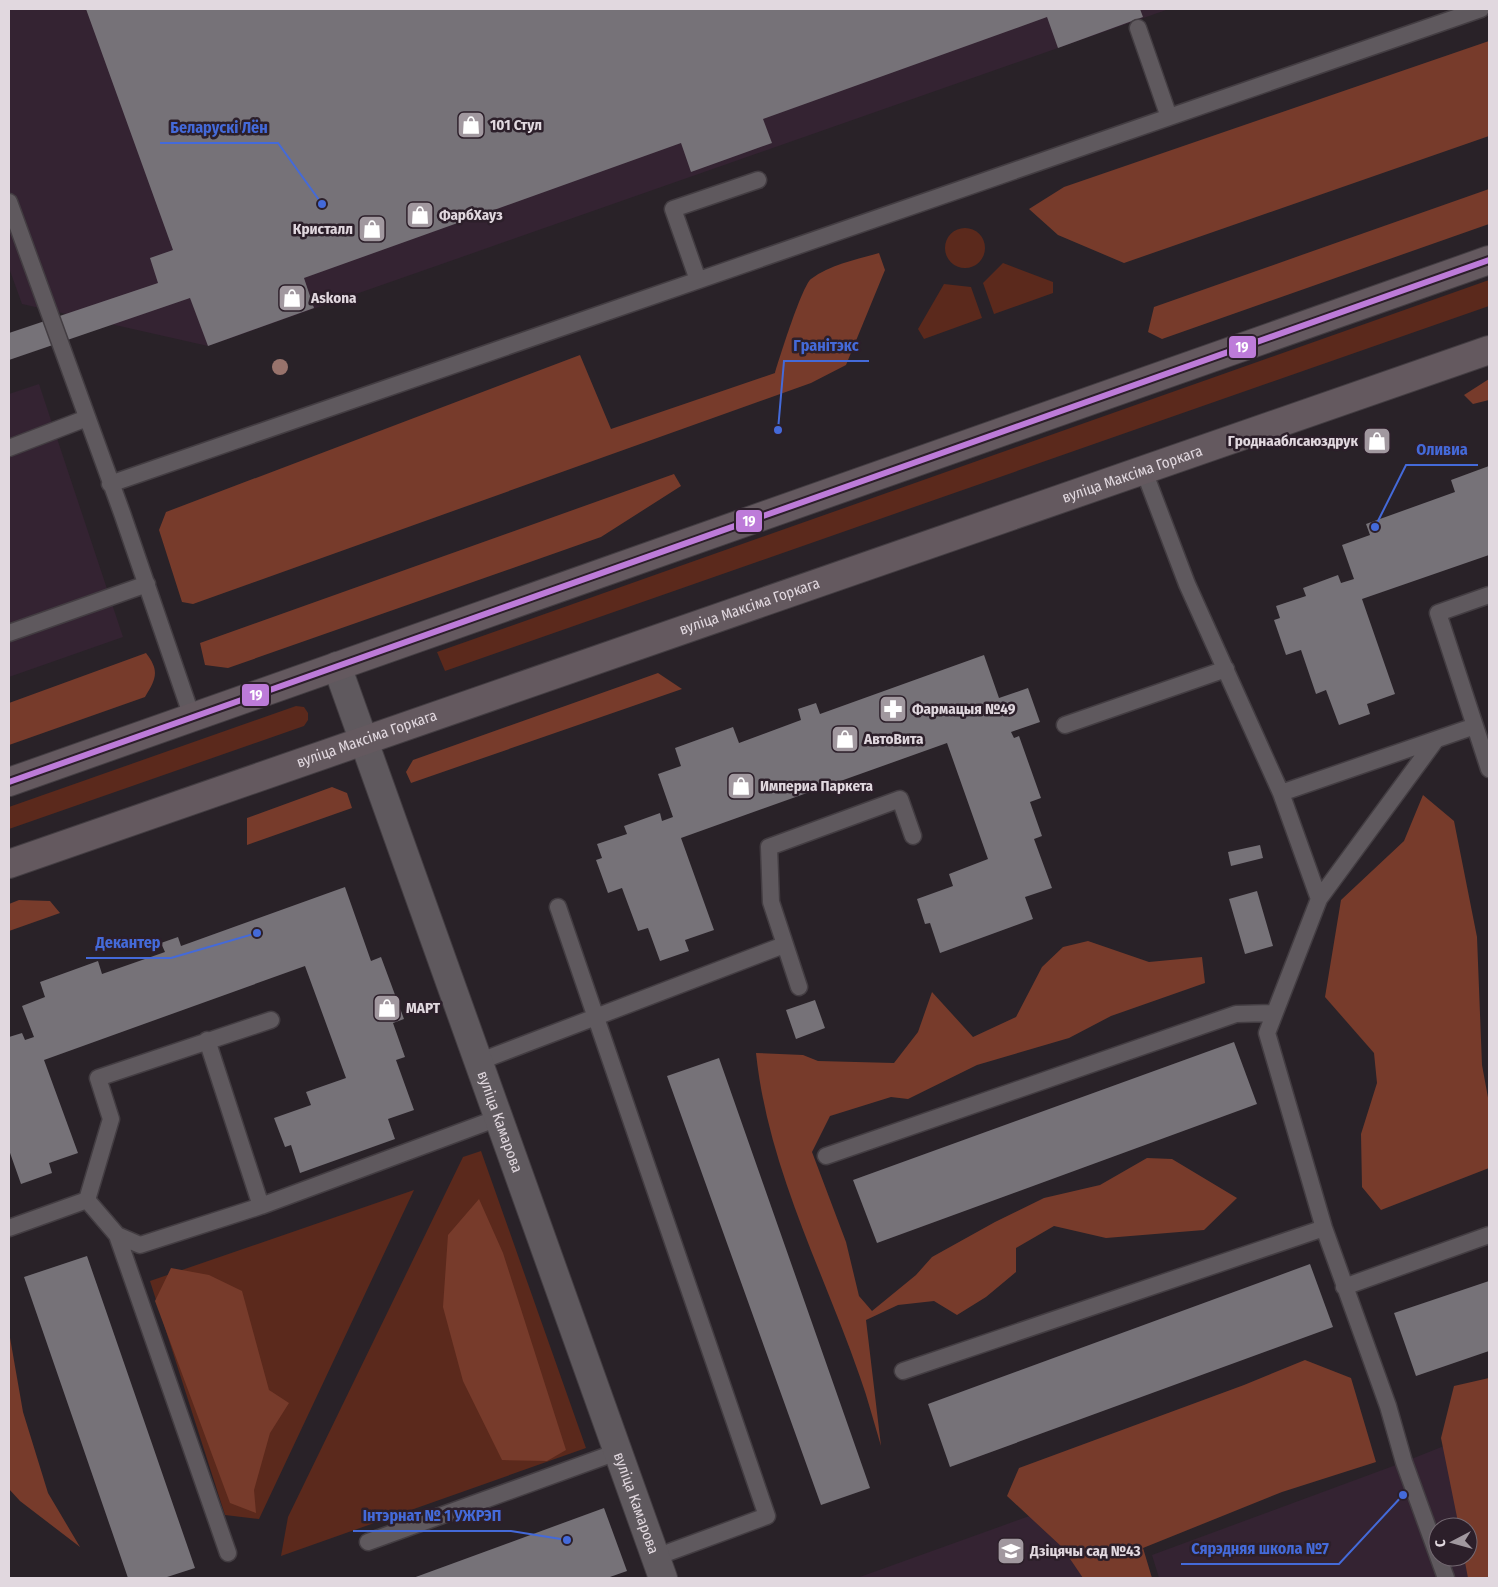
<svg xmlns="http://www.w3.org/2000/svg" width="1498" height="1587" font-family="'Fira Sans Condensed',sans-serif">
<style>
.built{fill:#342332;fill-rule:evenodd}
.green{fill:#5b291c}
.forest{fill:#773b2b}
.building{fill:#767278}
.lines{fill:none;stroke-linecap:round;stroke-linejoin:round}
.lane-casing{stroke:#433d42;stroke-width:19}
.street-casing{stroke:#433d42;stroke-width:30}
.primary-casing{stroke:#433d42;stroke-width:30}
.lane{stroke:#5f595e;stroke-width:16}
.street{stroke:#5f595e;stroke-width:28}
.primary{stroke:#64595f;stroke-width:28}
.bus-1-casing{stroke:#2c1f2a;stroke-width:10}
.bus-1{stroke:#bd7bd9;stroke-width:6}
.tree{fill:#98736c}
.labels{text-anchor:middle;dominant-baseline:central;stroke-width:5;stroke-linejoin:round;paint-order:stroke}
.poi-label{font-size:15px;font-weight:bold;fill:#e1d8df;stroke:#2c1f2a;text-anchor:start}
.street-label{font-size:15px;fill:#e1d8df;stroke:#2c1f2a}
.leader{fill:none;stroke:#446ad9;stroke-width:2}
.callout-dot{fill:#446ad9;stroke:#2c1f2a;stroke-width:2}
.callout-label{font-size:16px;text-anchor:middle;font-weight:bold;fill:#446ad9;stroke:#2c1f2a;stroke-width:5;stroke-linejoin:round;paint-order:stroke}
.line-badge{stroke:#2c1f2a;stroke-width:2}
.badge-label{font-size:14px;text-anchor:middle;font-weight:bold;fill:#fff}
</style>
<rect width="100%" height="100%" fill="#292228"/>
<!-- built -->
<path class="built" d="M 9,9 L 1169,9 L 208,346 L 22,304 L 9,268 Z
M 39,384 L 123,637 L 9,677 L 9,394 Z
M 1489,1428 L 1489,1578 L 1159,1578 L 1152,1555 L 1404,1462 ZM 1438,1527 L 1468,1527 L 1468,1557 L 1438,1557 Z
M 1035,1514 L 1098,1578 L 857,1578 Z"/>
<!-- green -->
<path class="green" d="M945 248a20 20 0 1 1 40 0a20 20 0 1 1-40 0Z
M 1003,263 L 1053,282 L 1053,293 L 994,314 L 983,283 Z
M 1489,280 L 1489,306 L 445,671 L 437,652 Z
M 944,284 L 971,287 L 982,318 L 924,339 L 918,329 Z
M 296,706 L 304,707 L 308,713 L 308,720 L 304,726 L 9,829 L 9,807 Z
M 481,1151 L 586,1448 L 281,1556 L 288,1517 L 463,1157 Z
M 414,1190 L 259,1519 L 225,1515 L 150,1281 Z"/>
<!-- forest -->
<path class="forest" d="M 1489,41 L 1489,136 L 1124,263 L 1058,235 L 1029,209 L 1064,187 Z
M 1489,189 L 1489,224 L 1162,339 L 1148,332 L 1154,307 Z
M 879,253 L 885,270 L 846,365 L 811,383 L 193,604 L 182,602 L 159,530 L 166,512 L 580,355 L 611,429 L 775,373 C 779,359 802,286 811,279 C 831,264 856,260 879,253 Z
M 1489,379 L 1489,400 L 1473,404 L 1464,395 Z
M 674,474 L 681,486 L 601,537 L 228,668 L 205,665 L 200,643 Z
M 146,653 C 160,671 156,679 145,697 L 9,745 L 9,703 Z
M 658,673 L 682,689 L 411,783 L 406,772 L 413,760 Z
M 332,787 L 347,793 L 352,808 L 247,845 L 247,818 Z
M 1423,795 L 1454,821 L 1477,937 L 1482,1065 L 1489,1103 L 1489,1168 L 1381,1210 L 1362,1187 L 1361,1134 L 1377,1083 L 1374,1053 L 1325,997 L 1341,900 L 1404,841 Z
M 19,900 L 50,901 L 60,913 L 9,931 L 9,904 Z
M 1088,941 L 1149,962 L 1202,957 L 1205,983 L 1111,1016 L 1069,1038 L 977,1065 L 908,1099 L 891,1097 L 830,1116 L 812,1152 L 846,1242 L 859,1296 L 872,1311 L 916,1275 L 932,1257 L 995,1222 L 1044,1198 L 1100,1185 L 1147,1158 L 1172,1159 L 1237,1198 L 1204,1230 L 1106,1238 L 1054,1226 L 1016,1248 L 1016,1272 L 986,1297 L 957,1315 L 934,1301 L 898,1305 L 866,1320 L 881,1446 C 874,1423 868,1399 860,1377 C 823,1270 768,1168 756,1053 L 803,1055 L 818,1061 L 894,1063 L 918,1032 L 932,992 L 973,1037 L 1016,1017 L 1042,967 L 1063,947 Z
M 479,1199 L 503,1253 L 566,1450 L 547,1461 L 502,1460 L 463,1381 L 443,1307 L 448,1235 Z
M 171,1268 L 209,1275 L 242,1291 L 269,1390 L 289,1403 L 270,1433 L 254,1490 L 256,1513 L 230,1503 L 155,1301 Z
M 9,1332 L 23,1412 L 48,1493 L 80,1547 L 20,1501 L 9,1489 Z
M 1305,1360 L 1351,1378 L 1376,1462 L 1282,1492 L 1143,1548 L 1152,1578 L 1083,1578 L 1062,1547 L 1007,1496 L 1019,1468 L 1244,1385 Z
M 1489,1378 L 1489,1578 L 1468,1578 L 1464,1557 L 1468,1557 L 1468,1527 L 1459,1527 L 1441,1438 L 1454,1386 Z"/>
<!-- building -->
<path class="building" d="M 86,9 L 1140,9 L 1143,17 L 1058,48 L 1047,17 L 763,119 L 772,143 L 691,172 L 681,143 L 304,278 L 314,308 L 208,346 L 190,298 L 9,360 L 9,333 L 158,283 L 150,258 L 173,250 Z
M 1489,466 L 1489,555 L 1362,599 L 1395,694 L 1367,704 L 1370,714 L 1339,725 L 1326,690 L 1316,694 L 1301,650 L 1286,655 L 1274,620 L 1280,618 L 1276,606 L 1306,596 L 1303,588 L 1338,575 L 1341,583 L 1354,579 L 1342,545 L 1370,535 L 1366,524 L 1455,492 L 1451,480 Z
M 984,655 L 999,698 L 1028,688 L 1040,722 L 1011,732 L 1014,738 L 1019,736 L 1041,798 L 1030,802 L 1042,836 L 1034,839 L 1052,888 L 1025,897 L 1033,919 L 940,953 L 930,923 L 925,924 L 917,899 L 953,886 L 949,874 L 988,859 L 947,743 L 681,838 L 714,930 L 685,940 L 689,951 L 660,961 L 648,928 L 638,931 L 622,888 L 608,893 L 596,860 L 602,858 L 597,844 L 627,834 L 624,826 L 660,813 L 662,821 L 673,817 L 658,774 L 681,766 L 675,748 L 733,727 L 739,743 L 801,720 L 798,709 L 816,703 L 820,714 Z
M 1260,845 L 1263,858 L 1231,866 L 1228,852 Z
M 345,887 L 371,961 L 381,957 L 404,1019 L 393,1023 L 405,1057 L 396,1060 L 414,1110 L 388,1119 L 395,1139 L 300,1173 L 291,1145 L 285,1147 L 274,1118 L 311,1105 L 306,1092 L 346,1078 L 305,966 L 44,1060 L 78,1153 L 49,1163 L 52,1173 L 21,1184 L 9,1150 L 9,1037 L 22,1033 L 25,1040 L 34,1037 L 22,1006 L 45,997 L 40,982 L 98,961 L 102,974 L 165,952 L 161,943 L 178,937 L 181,946 Z
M 1257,891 L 1273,946 L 1245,954 L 1229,899 Z
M 815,1000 L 825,1028 L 796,1039 L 786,1010 Z
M 1234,1042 L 1257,1104 L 877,1243 L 853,1180 Z
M 719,1058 L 870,1488 L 821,1505 L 667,1076 Z
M 87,1256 L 195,1568 L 164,1578 L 128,1578 L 24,1277 Z
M 1310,1264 L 1333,1327 L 950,1467 L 928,1404 Z
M 1489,1281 L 1489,1351 L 1416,1376 L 1394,1313 Z
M 604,1508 L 627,1571 L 607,1578 L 413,1578 Z"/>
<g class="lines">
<defs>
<path id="lane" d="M 1138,28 L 1169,117
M 9,202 L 122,513 L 192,717
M 698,280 L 673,209 L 758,180
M 9,448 L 87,418
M 1144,471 L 1187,584 L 1281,793 L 1319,899 L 1267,1033 L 1324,1228 L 1388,1406 L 1404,1462 L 1446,1578
M 110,484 L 1481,9
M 9,633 L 147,584
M 1065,725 L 1226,669
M 1475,726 L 1438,613 L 1489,595
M 1281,793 L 1475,726 L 1489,769
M 1319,899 L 1435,741
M 558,907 L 767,1516 L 656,1557
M 799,987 L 771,902 L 769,847 L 900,799 L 913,836
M 207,1040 L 261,1206 L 498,1118
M 478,1062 L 784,945
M 826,1156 L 1236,1014 L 1273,1013
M 87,1200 L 111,1119 L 98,1078 L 271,1020
M 9,1228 L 87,1200 L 117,1235 L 228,1553
M 117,1235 L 140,1245 L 261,1206
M 1344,1287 L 1489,1235
M 903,1371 L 1324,1228
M 368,1542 L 617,1452"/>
<g id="street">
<path id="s1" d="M 337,666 L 663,1578"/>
</g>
<g id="primary">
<path d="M 9,782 L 1489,260"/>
<path id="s2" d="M 9,864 C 501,690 996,523 1489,350"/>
</g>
</defs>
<!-- lane casing -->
<use href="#lane" class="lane-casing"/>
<!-- street casing -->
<use href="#street" class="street-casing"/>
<!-- primary casing -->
<use href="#primary" class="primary-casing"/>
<!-- lane -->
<use href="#lane" class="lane"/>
<!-- street -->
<use href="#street" class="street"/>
<!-- primary -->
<use href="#primary" class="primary"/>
<defs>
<path id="bus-1" d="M 9,782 L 1489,260"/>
</defs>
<!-- bus-1 casing -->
<use href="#bus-1" class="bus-1-casing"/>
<!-- bus-1 -->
<use href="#bus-1" class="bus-1"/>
</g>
<!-- trees -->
<circle class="tree" cx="280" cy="367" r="8"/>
<!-- icons -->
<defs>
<symbol id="shop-square" viewBox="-11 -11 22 22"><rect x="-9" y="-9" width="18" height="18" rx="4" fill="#a1989f" stroke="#2c1f2a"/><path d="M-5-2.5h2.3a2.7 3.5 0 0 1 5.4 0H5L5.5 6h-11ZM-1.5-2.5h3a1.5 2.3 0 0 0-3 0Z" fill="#fff"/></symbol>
<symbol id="pharmacy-square" viewBox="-11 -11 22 22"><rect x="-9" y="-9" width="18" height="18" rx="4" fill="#a1989f" stroke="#2c1f2a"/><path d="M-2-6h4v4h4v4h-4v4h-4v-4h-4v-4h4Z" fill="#fff"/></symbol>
<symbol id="school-square" viewBox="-11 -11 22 22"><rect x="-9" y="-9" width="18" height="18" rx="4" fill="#a1989f" stroke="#2c1f2a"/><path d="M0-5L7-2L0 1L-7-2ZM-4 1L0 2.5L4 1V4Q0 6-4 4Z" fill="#fff"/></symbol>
</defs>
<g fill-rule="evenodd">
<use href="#shop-square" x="455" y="109" width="32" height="32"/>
<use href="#shop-square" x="404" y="199" width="32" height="32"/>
<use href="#shop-square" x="356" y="213" width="32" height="32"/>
<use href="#shop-square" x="276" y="282" width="32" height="32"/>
<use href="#shop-square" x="1361" y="425" width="32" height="32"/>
<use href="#pharmacy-square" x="877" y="693" width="32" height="32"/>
<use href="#shop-square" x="829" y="723" width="32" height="32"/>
<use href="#shop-square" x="725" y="770" width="32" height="32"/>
<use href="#shop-square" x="371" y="992" width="32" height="32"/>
<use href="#school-square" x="995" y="1535" width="32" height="32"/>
</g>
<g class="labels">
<!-- poi labels -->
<g class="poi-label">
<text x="490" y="125">101 Стул</text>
<text x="439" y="215">ФарбХауз</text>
<text x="353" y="229" text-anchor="end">Кристалл</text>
<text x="311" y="298">Askona</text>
<text x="1358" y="441" text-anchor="end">Гроднааблсаюздрук</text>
<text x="912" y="709">Фармацыя №49</text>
<text x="864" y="739">АвтоВита</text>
<text x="760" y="786">Империа Паркета</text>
<text x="406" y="1008">МАРТ</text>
<text x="1030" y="1551">Дзіцячы сад №43</text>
</g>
<!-- street labels -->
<g class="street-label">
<text stroke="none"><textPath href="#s2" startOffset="1189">вуліца Максіма Горкага</textPath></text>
<text stroke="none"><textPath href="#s2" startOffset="784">вуліца Максіма Горкага</textPath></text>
<text stroke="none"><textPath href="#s2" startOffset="379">вуліца Максіма Горкага</textPath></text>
<text stroke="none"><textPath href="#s1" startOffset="484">вуліца Камарова</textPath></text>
<text stroke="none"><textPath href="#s1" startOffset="889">вуліца Камарова</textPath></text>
</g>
</g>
<!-- callouts -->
<path class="leader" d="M322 204L278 143H160M778 430L784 361H869M1375 527L1406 465H1478M257 933L171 958H86M567 1540L511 1531H353M1403 1495L1339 1564H1181"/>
<g class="callout-dot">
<circle cx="322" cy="204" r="5"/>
<circle cx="778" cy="430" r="5"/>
<circle cx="1375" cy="527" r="5"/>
<circle cx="257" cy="933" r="5"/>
<circle cx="567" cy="1540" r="5"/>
<circle cx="1403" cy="1495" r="5"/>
</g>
<g class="callout-label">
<text x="219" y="133">Беларускі Лён</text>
<text x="826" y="351">Гранітэкс</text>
<text x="1442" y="455">Оливиа</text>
<text x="128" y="948">Декантер</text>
<text x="432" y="1521">Інтэрнат № 1 УЖРЭП</text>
<text x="1260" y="1554">Сярэдняя школа №7</text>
</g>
<g class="line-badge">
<rect x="1228" y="335" width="29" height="24" rx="5" fill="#bd7bd9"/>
<rect x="735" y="509" width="28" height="24" rx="5" fill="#bd7bd9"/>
<rect x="241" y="683" width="29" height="24" rx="5" fill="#bd7bd9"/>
</g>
<g class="badge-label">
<text x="1242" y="352">19</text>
<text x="749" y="526">19</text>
<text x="256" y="700">19</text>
</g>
<!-- border -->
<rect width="1498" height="1587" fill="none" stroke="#e1d8df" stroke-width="20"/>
<!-- north arrow -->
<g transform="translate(1453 1542) rotate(264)"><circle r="24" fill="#2c1f2a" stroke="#746972"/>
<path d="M0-4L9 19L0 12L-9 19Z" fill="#a1989f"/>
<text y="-8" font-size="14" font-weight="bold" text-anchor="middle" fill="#e1d8df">С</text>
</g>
</svg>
